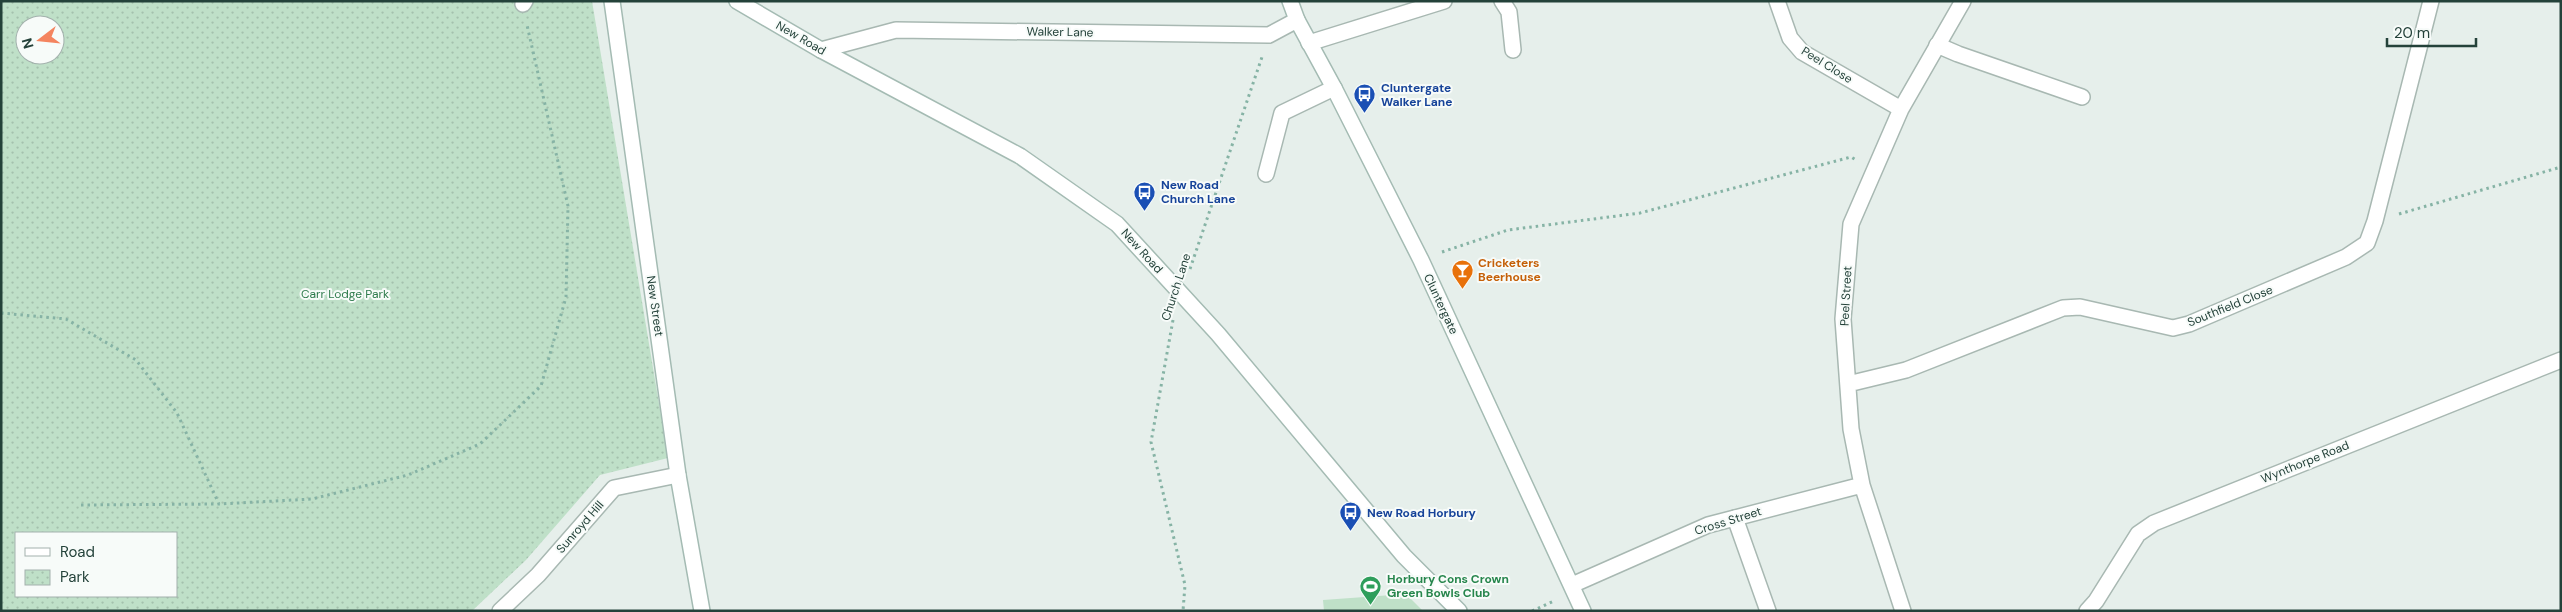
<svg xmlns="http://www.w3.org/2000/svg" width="2562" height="612" font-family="'DM Sans',sans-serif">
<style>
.grass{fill:#bfe0c8}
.park{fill:url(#park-dots);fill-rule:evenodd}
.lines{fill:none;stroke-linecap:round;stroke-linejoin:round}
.lane-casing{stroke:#a8b8b2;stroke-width:18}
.street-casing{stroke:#a8b8b2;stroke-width:18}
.secondary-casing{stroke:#a4bbb3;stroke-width:18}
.path{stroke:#86b3a5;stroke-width:3;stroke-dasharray:2.5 4;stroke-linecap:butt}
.lane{stroke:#fff;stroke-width:15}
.street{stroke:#fff;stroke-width:15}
.secondary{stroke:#fff;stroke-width:15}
.labels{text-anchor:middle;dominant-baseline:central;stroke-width:4;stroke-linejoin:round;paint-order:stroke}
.street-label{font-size:12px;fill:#24423a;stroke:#f7fbf9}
.transit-label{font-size:12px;font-weight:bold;fill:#164399;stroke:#f7fbf9;text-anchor:start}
.food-label{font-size:12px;font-weight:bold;fill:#c56008;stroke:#f7fbf9;text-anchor:start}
.park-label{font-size:12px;fill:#2d7a4b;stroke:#f7fbf9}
.leisure-label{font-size:12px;font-weight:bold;fill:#27864d;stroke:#f7fbf9;text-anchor:start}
</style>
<defs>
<pattern id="park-dots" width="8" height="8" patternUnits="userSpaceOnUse" patternTransform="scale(1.25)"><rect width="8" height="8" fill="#bfe0c8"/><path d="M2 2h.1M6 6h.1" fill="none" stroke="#a4c1ad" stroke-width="1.8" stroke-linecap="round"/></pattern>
</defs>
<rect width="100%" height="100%" fill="#e6efeb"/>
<!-- grass -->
<path class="grass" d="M 1406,594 L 1423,611 L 1324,611 L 1323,600 Z"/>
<!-- park -->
<path class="park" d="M 1,1 L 592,1 L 668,458 L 600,475 L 526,560 L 472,611 L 1,611 ZM 25,25 L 55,25 L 55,55 L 25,55 ZM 16,533 L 176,533 L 176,596 L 16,596 Z"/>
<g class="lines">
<defs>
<path id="lane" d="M 523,4 L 525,1
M 1937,45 L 1958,54 L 2082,97
M 1266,174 L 1282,113 L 1334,88
M 1735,518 L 1768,611"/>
<path id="street" d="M 1502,1 L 1509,12 L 1513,50
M 1777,1 L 1790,38 L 1802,52 L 1901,109
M 1309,43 L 1444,1
M 821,50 L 896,30 L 1269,35 L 1297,20
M 1848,384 L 1906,370 L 2063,308 L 2080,307 L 2173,328 L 2189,324 L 2346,257 L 2367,243 L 2375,221 L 2431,1
M 1572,585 L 1708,525 L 1862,485
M 500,611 L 538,575 L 614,488 L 678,475
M 1903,611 L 1862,485 L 1851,429 L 1843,319 L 1851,224 L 1901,109 L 1963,1
M 2087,611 L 2096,601 L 2138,534 L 2154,523 L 2561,360"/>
<path id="secondary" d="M 612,1 L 678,475 L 702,611
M 737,1 L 821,50 L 1020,156 L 1117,224 L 1218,334 L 1404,556 L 1459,611
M 1290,1 L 1297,20 L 1334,88 L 1421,260 L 1583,611"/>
</defs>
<!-- lane casing -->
<use href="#lane" class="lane-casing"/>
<!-- street casing -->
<use href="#street" class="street-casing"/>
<!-- secondary casing -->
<use href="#secondary" class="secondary-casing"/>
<!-- path -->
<path class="path" d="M 2399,214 L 2561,167
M 1442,252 L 1508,230 L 1640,213 L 1851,157 L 1856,160
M 1190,269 L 1262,57
M 1,313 L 66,319 L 136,360 L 177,413 L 219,504 L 312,499 L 408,475 L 480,444 L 541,386 L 566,297 L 568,206 L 527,25
M 1173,320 L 1151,442 L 1185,585 L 1183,611
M 81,505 L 219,504
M 1532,611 L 1554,601"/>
<!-- lane -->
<use href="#lane" class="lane"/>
<!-- street -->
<use href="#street" class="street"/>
<!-- secondary -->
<use href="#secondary" class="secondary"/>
</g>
<!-- icons -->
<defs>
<symbol id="bus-pin" viewBox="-11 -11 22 30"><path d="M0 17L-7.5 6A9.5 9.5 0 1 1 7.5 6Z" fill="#1a4fb4" stroke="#f7fbf9"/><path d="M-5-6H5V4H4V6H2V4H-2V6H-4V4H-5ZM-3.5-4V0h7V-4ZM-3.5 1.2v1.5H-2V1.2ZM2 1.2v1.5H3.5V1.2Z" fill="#fff"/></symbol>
<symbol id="bar-pin" viewBox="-11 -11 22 30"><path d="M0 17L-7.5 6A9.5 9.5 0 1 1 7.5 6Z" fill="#e8710a" stroke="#f7fbf9"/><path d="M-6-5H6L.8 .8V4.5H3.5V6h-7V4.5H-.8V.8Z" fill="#fff"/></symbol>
<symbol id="stadium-pin" viewBox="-11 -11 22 30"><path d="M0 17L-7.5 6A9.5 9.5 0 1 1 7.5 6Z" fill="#2e9e5b" stroke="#f7fbf9"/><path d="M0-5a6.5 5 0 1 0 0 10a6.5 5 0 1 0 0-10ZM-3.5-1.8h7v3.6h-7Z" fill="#fff"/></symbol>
</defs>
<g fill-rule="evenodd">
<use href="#bus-pin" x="1352" y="82" width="25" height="34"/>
<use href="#bus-pin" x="1132" y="180" width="25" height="34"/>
<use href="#bar-pin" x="1450" y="258" width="25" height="34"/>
<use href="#bus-pin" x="1338" y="500" width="25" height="34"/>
<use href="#stadium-pin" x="1358" y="574" width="25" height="34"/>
</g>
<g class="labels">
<!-- street labels -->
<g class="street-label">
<text transform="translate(1060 32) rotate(1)">Walker Lane</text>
<text transform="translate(801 38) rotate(30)">New Road</text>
<text transform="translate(1827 65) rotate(32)">Peel Close</text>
<text transform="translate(1142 251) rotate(48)">New Road</text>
<text transform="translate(1176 287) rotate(-72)">Church Lane</text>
<text transform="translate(1846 296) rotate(-87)">Peel Street</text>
<text transform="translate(1441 304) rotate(65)">Cluntergate</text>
<text transform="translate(655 306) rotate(82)">New Street</text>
<text transform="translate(2230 306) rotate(-22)">Southfield Close</text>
<text transform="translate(2305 462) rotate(-22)">Wynthorpe Road</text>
<text transform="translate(1728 521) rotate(-17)">Cross Street</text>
<text transform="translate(580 527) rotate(-49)">Sunroyd Hill</text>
</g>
<!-- transit labels -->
<g class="transit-label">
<text x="1381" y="88">Cluntergate<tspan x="1381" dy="14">Walker Lane</tspan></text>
<text x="1161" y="185">New Road<tspan x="1161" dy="14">Church Lane</tspan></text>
<text x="1367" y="513">New Road Horbury</text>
</g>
<!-- food labels -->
<g class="food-label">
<text x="1478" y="263">Cricketers<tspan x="1478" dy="14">Beerhouse</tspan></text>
</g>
<!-- park labels -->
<g class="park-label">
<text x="345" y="294">Carr Lodge Park</text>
</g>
<!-- leisure labels -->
<g class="leisure-label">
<text x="1387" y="579">Horbury Cons Crown<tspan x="1387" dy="14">Green Bowls Club</tspan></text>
</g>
</g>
<!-- border -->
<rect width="2562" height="612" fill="none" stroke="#24423a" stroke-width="5"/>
<!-- legend -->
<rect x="15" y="532" width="162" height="65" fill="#f7fbf9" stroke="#a3b1ad"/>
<rect x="25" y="548" width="25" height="8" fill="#ffffff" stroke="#a3b1ad"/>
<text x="60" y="557" font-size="15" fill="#24423a">Road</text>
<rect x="25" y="570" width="25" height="15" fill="url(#park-dots)" stroke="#a3b1ad"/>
<text x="60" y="582" font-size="15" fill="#24423a">Park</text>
<!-- north arrow -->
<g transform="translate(40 40) rotate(254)"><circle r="24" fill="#f7fbf9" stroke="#a3b1ad"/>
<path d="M0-4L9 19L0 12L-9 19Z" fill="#f4845f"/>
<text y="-8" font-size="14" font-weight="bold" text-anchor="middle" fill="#24423a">N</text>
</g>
<!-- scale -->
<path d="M2387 38v8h89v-8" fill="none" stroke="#24423a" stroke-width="2.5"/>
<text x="2394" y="38" font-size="15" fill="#24423a" stroke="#f7fbf9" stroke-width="4" paint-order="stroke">20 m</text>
</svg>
